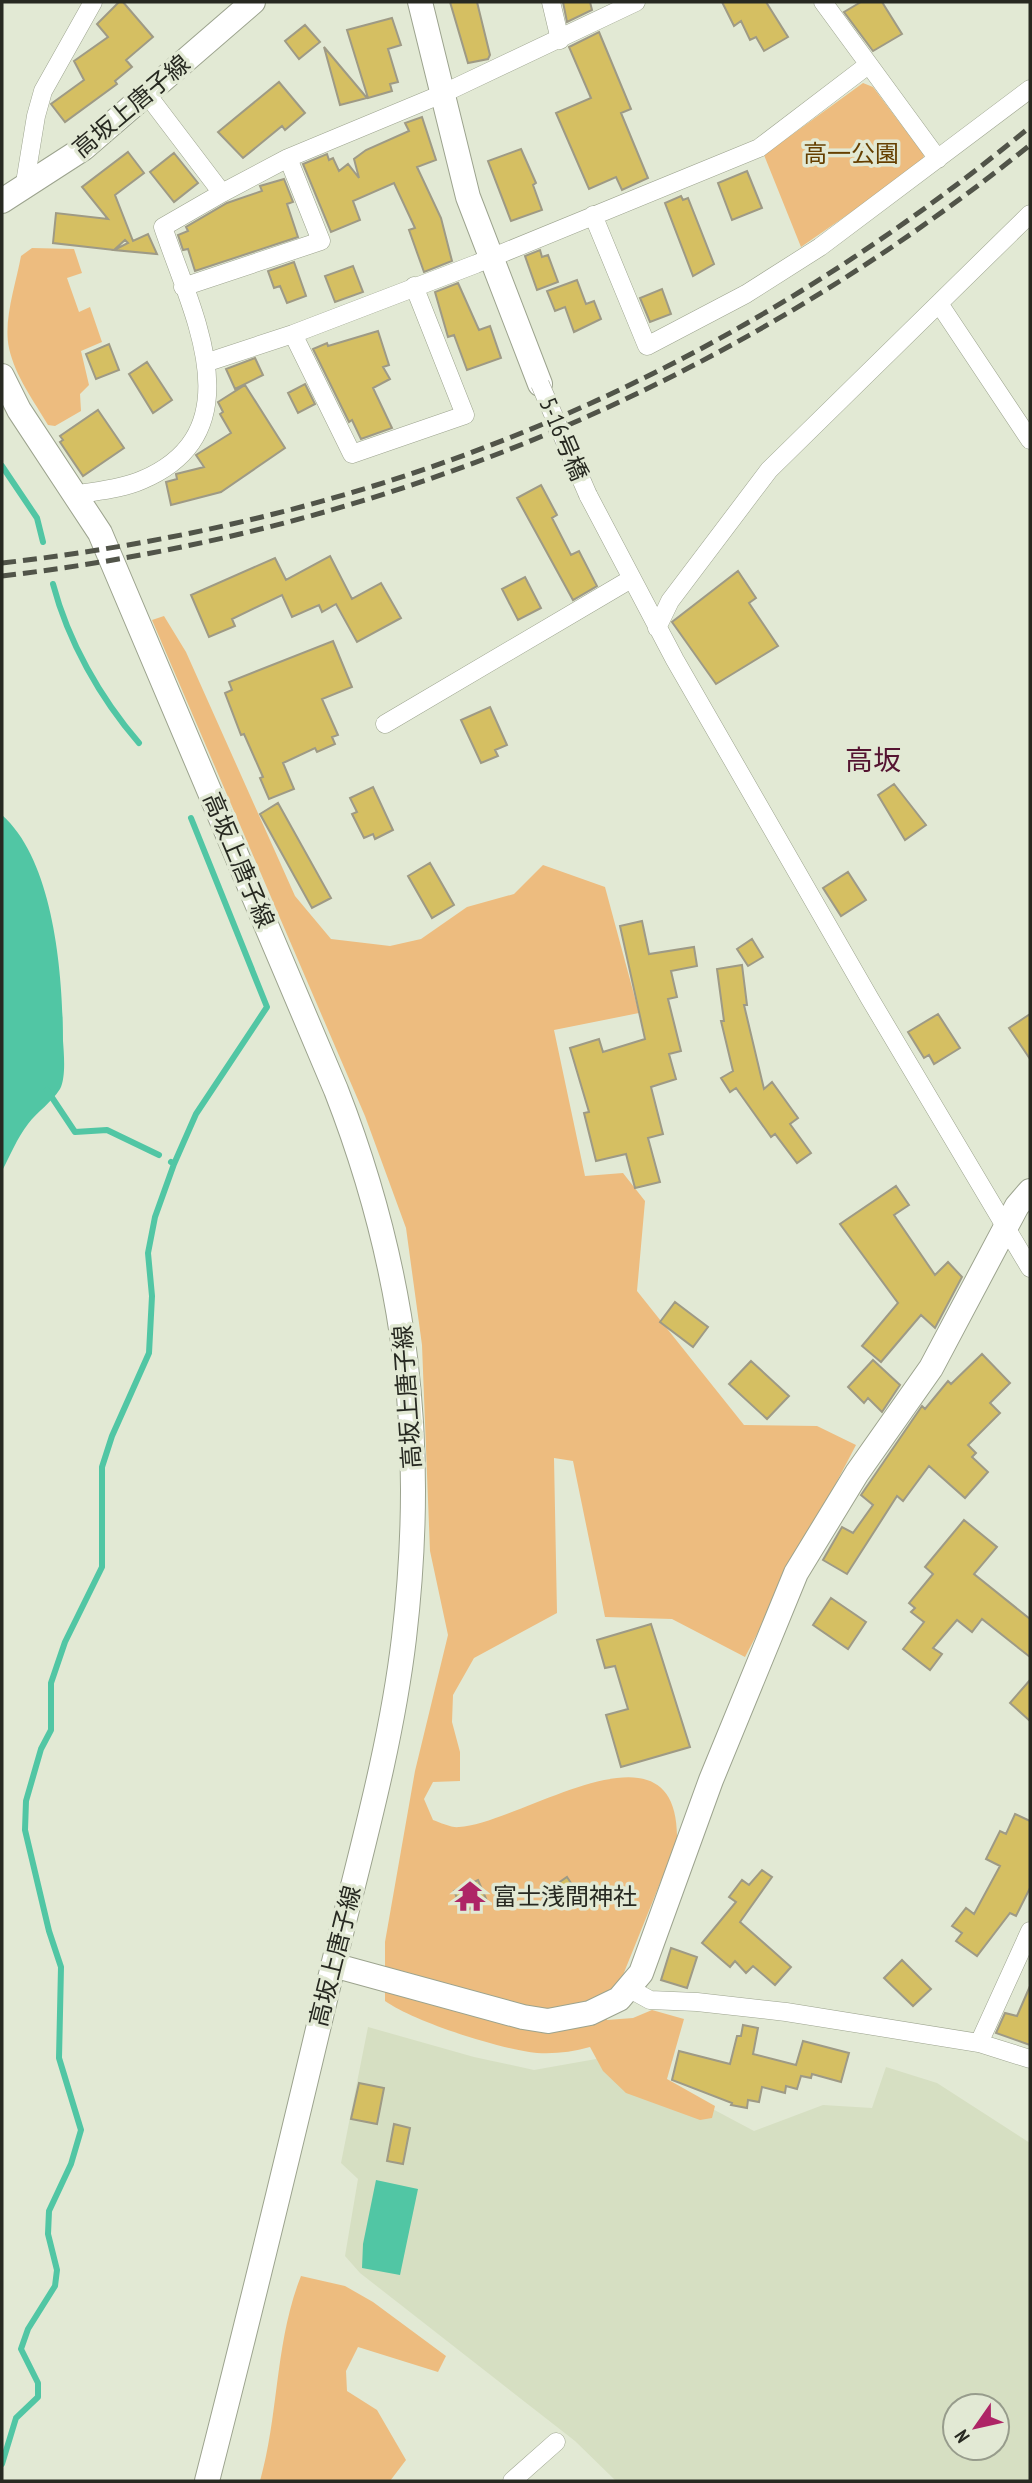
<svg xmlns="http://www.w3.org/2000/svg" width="1032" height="2483" font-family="'PT Sans Narrow','Noto Sans JP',sans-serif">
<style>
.built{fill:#d6dfc2;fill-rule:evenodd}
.green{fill:#edbc7f}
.water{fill:#51c6a4}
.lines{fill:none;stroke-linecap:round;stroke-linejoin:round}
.stream{stroke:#51c6a4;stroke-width:6}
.building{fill:#d5bf62;stroke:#9e9a85;stroke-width:2}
.street-casing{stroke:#9ca38e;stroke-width:19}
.secondary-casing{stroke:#9ca38e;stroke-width:26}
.street{stroke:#fff;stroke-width:18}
.secondary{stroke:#fff;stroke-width:24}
.rail{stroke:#515449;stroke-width:5;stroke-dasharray:14 7;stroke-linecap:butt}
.street-bridge-casing{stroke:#9ca38e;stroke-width:19;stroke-linecap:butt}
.street-bridge{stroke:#fff;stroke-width:18}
.labels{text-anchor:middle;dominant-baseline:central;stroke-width:7;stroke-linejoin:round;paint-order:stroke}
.street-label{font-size:24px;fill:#272921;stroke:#e2e9d4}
.park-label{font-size:24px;fill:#653f00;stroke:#e2e9d4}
.poi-label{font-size:24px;fill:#272921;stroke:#e2e9d4;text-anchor:start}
.quarter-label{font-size:28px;fill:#551431;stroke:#e2e9d4}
</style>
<rect width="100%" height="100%" fill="#e2e9d4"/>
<!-- built -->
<path class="built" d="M 368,2027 L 474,2057 L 534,2070 L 613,2056 L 754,2131 L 823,2105 L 872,2108 L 886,2067 L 937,2083 L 1030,2143 L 1030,2481 L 616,2481 L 575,2441 L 360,2273 L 345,2256 L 358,2179 L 341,2163 ZM 955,2406 L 997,2406 L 997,2448 L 955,2448 Z"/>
<!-- green -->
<path class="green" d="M 863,83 L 873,87 L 924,155 L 922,163 L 801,247 L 764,155 Z
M 32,248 L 74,249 L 82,273 L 67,278 L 79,312 L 90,307 L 102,342 L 81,351 L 89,385 L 80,394 L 81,411 L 55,426 L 48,425 C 34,401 15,376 9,348 C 3,320 16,284 21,256 Z
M 164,616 L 186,652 L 295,896 L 331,939 L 390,946 L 421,939 L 467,907 L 514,894 L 543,865 L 605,887 L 639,1013 L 554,1030 L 585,1176 L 623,1173 L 645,1201 L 637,1291 L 744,1425 L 817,1426 L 856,1445 L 745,1657 L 672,1619 L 605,1617 L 573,1461 L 554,1458 L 557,1613 L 474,1658 L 453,1695 L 452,1722 L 460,1752 L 460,1781 L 433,1782 L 424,1799 L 433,1820 C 441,1823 452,1828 459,1827 C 520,1824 680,1708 677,1841 L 619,1985 L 604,2001 L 607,2020 L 633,2018 L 652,2010 L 684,2019 L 667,2079 L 715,2106 L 712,2118 L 700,2120 L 626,2093 L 603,2071 L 590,2047 C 572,2052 556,2054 537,2053 C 499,2049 415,2022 385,2001 L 385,1942 L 415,1771 L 448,1635 L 430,1551 L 422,1345 L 406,1228 L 365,1116 L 152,620 Z
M 301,2276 L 345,2286 L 373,2302 L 446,2356 L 438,2372 L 358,2347 L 346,2371 L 347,2391 L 377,2410 L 406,2460 L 390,2481 L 260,2481 C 279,2414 275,2341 301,2276 Z"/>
<!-- water -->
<path class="water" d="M 2,815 C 54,861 63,975 63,1041 C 64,1054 66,1078 60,1089 C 52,1102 37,1112 28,1124 C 17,1138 10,1156 2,1171 Z
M 376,2180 L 418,2189 L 400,2275 L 362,2268 L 363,2244 Z"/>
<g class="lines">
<!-- stream -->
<path class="stream" d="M 2,466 L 37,518 L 43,542
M 53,584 C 68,641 100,698 139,743
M 47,1090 L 75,1132 L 107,1130 L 159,1155
M 174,1164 L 196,1114 L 267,1007 L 191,818
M 2,2464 L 16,2418 L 38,2397 L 38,2383 L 21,2349 L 28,2329 L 55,2286 L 57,2270 L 48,2234 L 49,2211 L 71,2164 L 81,2130 L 59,2058 L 61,1967 L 49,1931 L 25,1830 L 26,1801 L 41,1749 L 51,1730 L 51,1683 L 65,1642 L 102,1567 L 102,1467 L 112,1436 L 149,1353 L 152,1296 L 148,1253 L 155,1217 L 174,1164 L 171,1162"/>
</g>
<!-- building -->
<path class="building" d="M 119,2 L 123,2 L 153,37 L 126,60 L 132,67 L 115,81 L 117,84 L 65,122 L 51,104 L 84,80 L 74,61 L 108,37 L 97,24 Z
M 450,2 L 477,2 L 490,55 L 488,59 L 468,63 Z
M 563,2 L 590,2 L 592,10 L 567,22 Z
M 722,2 L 766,2 L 788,37 L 764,51 L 756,37 L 750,40 L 741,21 L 734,26 Z
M 861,2 L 882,2 L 902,34 L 873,51 L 844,12 Z
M 392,18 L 401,45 L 388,49 L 398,82 L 390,84 L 392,91 L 368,98 L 347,30 Z
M 305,25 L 320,42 L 299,59 L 285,41 Z
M 599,32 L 631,109 L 621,113 L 648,178 L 622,190 L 616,177 L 589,189 L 556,113 L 591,98 L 569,47 Z
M 324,47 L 367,98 L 340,105 Z
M 279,82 L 305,113 L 285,130 L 282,126 L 243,158 L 218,132 Z
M 422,117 L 436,160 L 417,167 L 441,218 L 452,261 L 424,272 L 409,230 L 415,228 L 394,183 L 353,201 L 360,220 L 331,232 L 303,164 L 327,154 L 329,160 L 333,158 L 339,171 L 348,164 L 359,178 L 354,159 L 366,150 L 409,131 L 405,123 Z
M 521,149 L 536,183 L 533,185 L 542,210 L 511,221 L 488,161 Z
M 128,152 L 144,173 L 115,195 L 133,241 L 148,234 L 157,254 L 114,250 L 128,243 L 125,240 L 114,250 L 53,243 L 56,213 L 108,219 L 82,187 Z
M 174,153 L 198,183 L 174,202 L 150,172 Z
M 747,171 L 762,208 L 732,220 L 718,183 Z
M 284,179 L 293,202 L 287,204 L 298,237 L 195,271 L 188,249 L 183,250 L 178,235 L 188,231 L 186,227 L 227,203 L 262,191 L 260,186 Z
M 681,196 L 683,200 L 688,198 L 714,264 L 693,276 L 665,203 Z
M 540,250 L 542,257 L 548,255 L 558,282 L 537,290 L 525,256 Z
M 294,262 L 306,296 L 287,303 L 280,286 L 274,288 L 268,271 Z
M 353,266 L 363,292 L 335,302 L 325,276 Z
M 577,280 L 586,304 L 594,301 L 601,319 L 574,332 L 565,307 L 555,311 L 547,291 Z
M 458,283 L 479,330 L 490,326 L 501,358 L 467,370 L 454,335 L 448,337 L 435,292 Z
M 662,289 L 671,314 L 650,322 L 640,298 Z
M 378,331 L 389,365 L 383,367 L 390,379 L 373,388 L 392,428 L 361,439 L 352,420 L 349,422 L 313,349 L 327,343 L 328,346 Z
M 109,344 L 119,370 L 96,379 L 86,354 Z
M 255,358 L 263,375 L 235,389 L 226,369 Z
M 147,362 L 172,400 L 153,413 L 129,374 Z
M 305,384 L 315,404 L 298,413 L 288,393 Z
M 245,385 L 285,448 L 221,492 L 171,505 L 166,482 L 177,479 L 176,474 L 204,467 L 196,455 L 231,433 L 220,414 L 223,412 L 218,402 Z
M 98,410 L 124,448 L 83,476 L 60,442 L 63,440 L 60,436 Z
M 541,485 L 557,515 L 552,518 L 571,555 L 579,551 L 597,586 L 573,600 L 517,498 Z
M 330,556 L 352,599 L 381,583 L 401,618 L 357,642 L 336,604 L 322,612 L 319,605 L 292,617 L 282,595 L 232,619 L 235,626 L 209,637 L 191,595 L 275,558 L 286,580 Z
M 738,571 L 756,598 L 749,603 L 778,646 L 716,684 L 672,622 Z
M 525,577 L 541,608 L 518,620 L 502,589 Z
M 333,641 L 352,687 L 322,699 L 338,735 L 332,737 L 335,744 L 317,752 L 315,748 L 283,763 L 294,789 L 269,799 L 260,778 L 263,777 L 244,734 L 241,735 L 225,693 L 232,690 L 229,682 Z
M 490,707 L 507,745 L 495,750 L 498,756 L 481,763 L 461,720 Z
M 894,784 L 926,825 L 905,840 L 878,795 Z
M 373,787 L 393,830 L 375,839 L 373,834 L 364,838 L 352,814 L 357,812 L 350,798 Z
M 278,803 L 331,898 L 312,908 L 260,814 Z
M 430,863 L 454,905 L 432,918 L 408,876 Z
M 848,872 L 866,900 L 841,916 L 823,888 Z
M 642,921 L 649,954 L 694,947 L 697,966 L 671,971 L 677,997 L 668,999 L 681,1051 L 669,1054 L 676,1079 L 651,1087 L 663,1134 L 648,1138 L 660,1182 L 635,1188 L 626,1154 L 596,1161 L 584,1113 L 589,1112 L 570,1048 L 599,1039 L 603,1052 L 645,1039 L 620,926 Z
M 752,939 L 763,957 L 748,966 L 737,949 Z
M 742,965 L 747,1005 L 744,1005 L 764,1089 L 772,1082 L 798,1118 L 790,1124 L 811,1153 L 797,1163 L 775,1134 L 771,1137 L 736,1088 L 730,1092 L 721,1078 L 733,1071 L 721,1021 L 724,1021 L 717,969 Z
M 938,1014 L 960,1048 L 934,1064 L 929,1055 L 924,1058 L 908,1032 Z
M 1030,1014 L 1030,1059 L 1009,1028 Z
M 896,1186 L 909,1205 L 894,1215 L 935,1275 L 948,1262 L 962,1277 L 935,1328 L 921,1315 L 881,1362 L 862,1346 L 898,1303 L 840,1224 Z
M 675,1302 L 708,1327 L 693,1347 L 660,1322 Z
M 982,1354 L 1010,1383 L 990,1403 L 1000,1413 L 968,1445 L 976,1453 L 972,1457 L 988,1472 L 965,1498 L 929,1466 L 903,1501 L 897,1496 L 847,1574 L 823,1560 L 842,1527 L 853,1533 L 873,1505 L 861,1495 L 922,1406 L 925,1409 L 948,1381 L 951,1384 Z
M 873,1360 L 900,1385 L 882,1412 L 868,1398 L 864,1403 L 848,1387 Z
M 751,1361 L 789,1396 L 767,1419 L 729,1384 Z
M 964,1520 L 997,1547 L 974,1574 L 1030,1619 L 1030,1657 L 982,1619 L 972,1632 L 957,1620 L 933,1648 L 942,1654 L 930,1670 L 903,1649 L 924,1622 L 911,1612 L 915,1608 L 909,1603 L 933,1574 L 925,1567 Z
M 831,1598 L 866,1622 L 848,1649 L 813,1625 Z
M 651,1624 L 690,1747 L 621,1767 L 606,1715 L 628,1709 L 615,1666 L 605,1668 L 597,1640 Z
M 1030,1680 L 1030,1721 L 1010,1703 Z
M 1015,1814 L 1030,1821 L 1030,1888 L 1016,1916 L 1010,1913 L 977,1956 L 956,1941 L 962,1933 L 952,1926 L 966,1908 L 974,1914 L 1000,1866 L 986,1859 L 1000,1831 L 1006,1834 Z
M 762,1870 L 772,1877 L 740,1922 L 791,1967 L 775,1985 L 753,1966 L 746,1973 L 735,1961 L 730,1967 L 702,1943 L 736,1902 L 729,1897 L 742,1880 L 749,1885 Z
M 567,1877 L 577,1892 L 552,1909 L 541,1895 Z
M 478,1880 L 487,1901 L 463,1912 L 454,1891 Z
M 671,1948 L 697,1957 L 687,1988 L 661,1980 Z
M 902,1960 L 931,1989 L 913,2006 L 884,1978 Z
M 1030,1986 L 1030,2045 L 996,2033 L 1005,2013 L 1017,2016 Z
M 743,2025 L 758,2028 L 753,2054 L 796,2065 L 803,2041 L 849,2053 L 841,2082 L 812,2074 L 811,2078 L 801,2076 L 797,2089 L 786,2086 L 785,2093 L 762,2087 L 759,2102 L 748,2100 L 747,2108 L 731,2105 L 732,2103 L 672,2080 L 679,2051 L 730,2064 L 737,2036 L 741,2036 Z
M 359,2083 L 384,2088 L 377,2124 L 351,2119 Z
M 394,2124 L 410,2128 L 403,2164 L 387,2161 Z"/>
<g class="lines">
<defs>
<path id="street" d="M 551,2 L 560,40
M 823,2 L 938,159
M 24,189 L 36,116 L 43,91 L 93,2
M 222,193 L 288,158 L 442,94 L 636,2
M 593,215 L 647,346 L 746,294 L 820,247 L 1030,89
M 183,287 L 321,241 L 288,158
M 940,305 L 1030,440
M 293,334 L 352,454 L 465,415 L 414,286
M 208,362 L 293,334 L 476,264 L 759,148 L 868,65
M 74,495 C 96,491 122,489 142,480 C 257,431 191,311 163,227 L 222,193 L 146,93
M 588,495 L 675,660 L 870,999 L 1030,1268
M 657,628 L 670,601 L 769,470 L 1030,214
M 385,724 L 631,579
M 630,1989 L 650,2000 L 697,2002 L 786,2012 L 979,2043 L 1030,2059
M 979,2043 L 1030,1931
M 512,2481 L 556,2442"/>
<path id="secondary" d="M 420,2 L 468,197 L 540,384
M 2,201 L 84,148 L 253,2
M 2,376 L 19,410 L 100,533 L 336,1090 C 407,1272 427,1443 404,1638 C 390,1756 355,1872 328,1987 C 289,2152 249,2317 207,2481
M 333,1965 L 523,2017 L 548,2021 L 590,2013 L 619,1999 L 641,1973 L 711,1780 L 796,1573 L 857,1473 L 931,1368 L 1017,1206 L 1030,1191"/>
</defs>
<!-- street casing -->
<use href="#street" class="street-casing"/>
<!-- secondary casing -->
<use href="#secondary" class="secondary-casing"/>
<!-- street -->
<use href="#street" class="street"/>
<!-- secondary -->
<use href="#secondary" class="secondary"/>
<!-- rail -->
<path class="rail" d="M 2,563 C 391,519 727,376 1030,127
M 2,576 C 385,531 730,386 1030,145"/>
<defs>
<path id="street-bridge" d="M 540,384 L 588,495"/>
</defs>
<!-- street-bridge casing -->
<use href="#street-bridge" class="street-bridge-casing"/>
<!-- street-bridge -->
<use href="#street-bridge" class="street-bridge"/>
</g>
<!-- icons -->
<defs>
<symbol id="temple-bare" viewBox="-9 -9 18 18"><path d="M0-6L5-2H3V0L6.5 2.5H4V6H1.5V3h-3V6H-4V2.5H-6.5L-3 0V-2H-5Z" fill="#ae2566" stroke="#e2e9d4" stroke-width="2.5" paint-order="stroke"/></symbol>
</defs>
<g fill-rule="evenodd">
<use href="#temple-bare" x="448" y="1874" width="44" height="44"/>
</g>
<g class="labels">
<!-- street labels -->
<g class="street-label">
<text transform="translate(131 106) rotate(-40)">高坂上唐子線</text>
<text transform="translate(564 439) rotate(67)">5-16号橋</text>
<text transform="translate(239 860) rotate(67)">高坂上唐子線</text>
<text transform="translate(407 1397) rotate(-94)">高坂上唐子線</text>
<text transform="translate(335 1956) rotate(-76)">高坂上唐子線</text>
</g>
<!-- park labels -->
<g class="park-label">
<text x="851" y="153">高一公園</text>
</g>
<!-- poi labels -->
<g class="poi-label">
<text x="493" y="1896">富士浅間神社</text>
</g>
<!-- quarter labels -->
<g class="quarter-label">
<text x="873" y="759">高坂</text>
</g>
</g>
<!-- border -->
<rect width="1032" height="2483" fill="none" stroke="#272921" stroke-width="7"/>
<!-- north arrow -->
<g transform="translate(976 2427) rotate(236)"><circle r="33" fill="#e2e9d4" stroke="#979c8c" stroke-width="2"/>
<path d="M0-5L12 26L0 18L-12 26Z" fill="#ae2566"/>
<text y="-10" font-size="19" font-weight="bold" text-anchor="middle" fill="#272921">N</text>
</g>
</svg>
